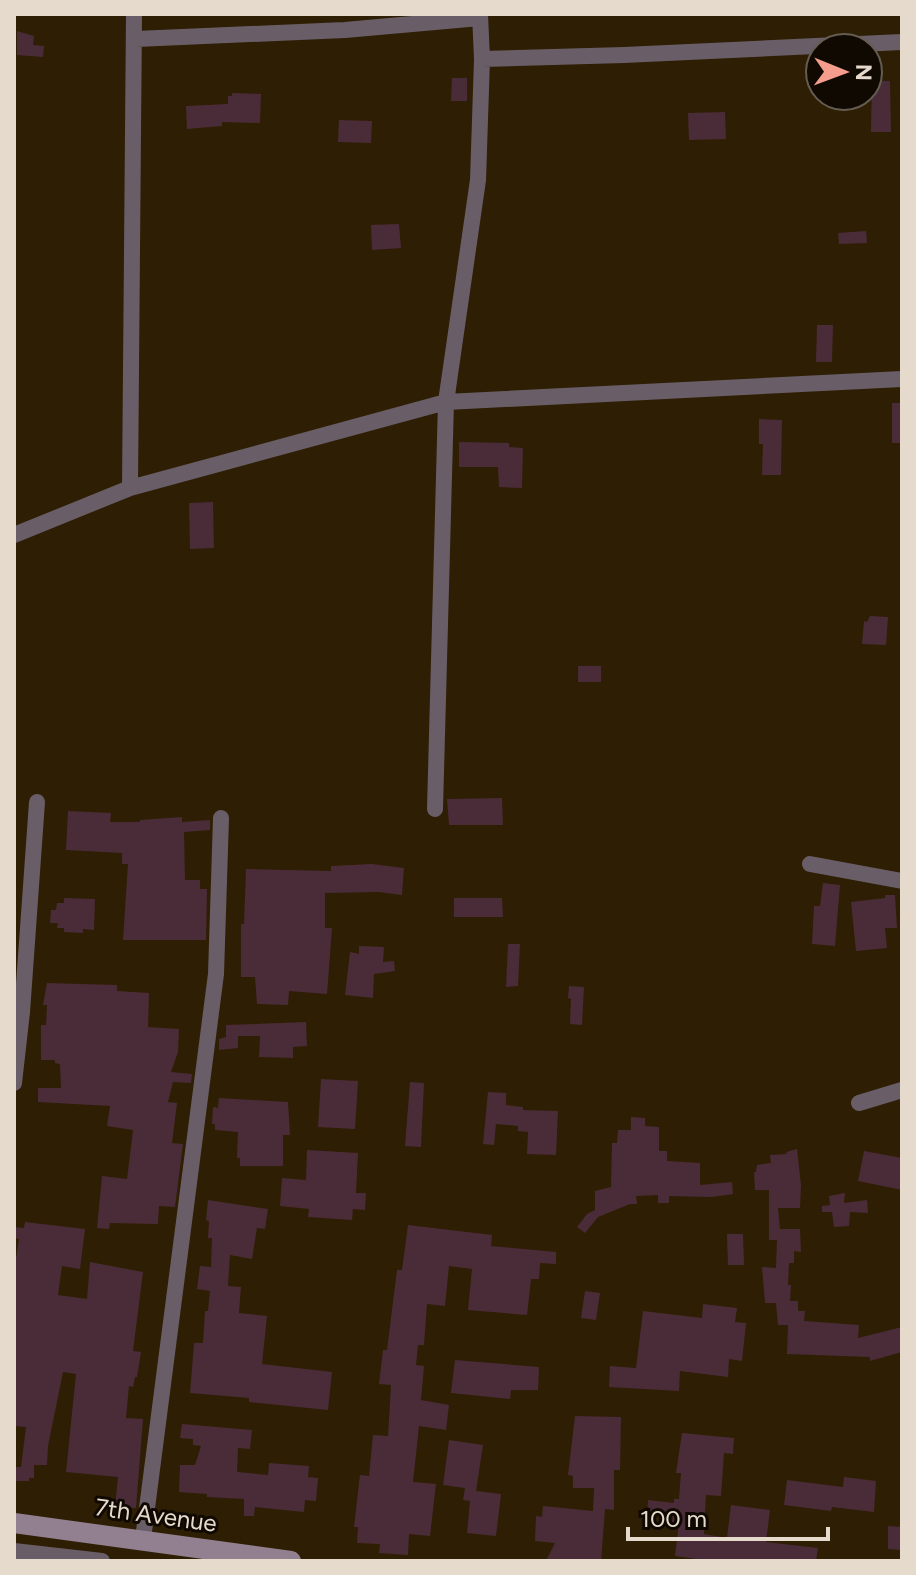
<svg xmlns="http://www.w3.org/2000/svg" width="916" height="1575" font-family="Figtree,sans-serif">
<style>
.building{fill:#4a2c38}
.lines{fill:none;stroke-linecap:round;stroke-linejoin:round}
.minor{stroke:#695e68;stroke-width:16}
.secondary{stroke:#928091;stroke-width:20}
.labels{text-anchor:middle;dominant-baseline:central;stroke-width:6;stroke-linejoin:round;paint-order:stroke}
.street-label{font-size:24px;fill:#e5dacb;stroke:#100902}
</style>
<rect width="100%" height="100%" fill="#2e1e03"/>
<!-- building -->
<path class="building" d="M 17,31 L 34,36 L 33,45 L 44,46 L 43,57 L 17,55 Z
M 452,78 L 467,78 L 467,101 L 451,101 Z
M 872,81 L 890,81 L 891,132 L 871,132 Z
M 232,93 L 261,94 L 260,123 L 222,122 L 222,126 L 187,129 L 186,106 L 228,104 L 228,96 L 232,96 Z
M 725,112 L 726,139 L 689,140 L 688,113 Z
M 339,120 L 372,121 L 371,143 L 338,142 Z
M 399,224 L 401,248 L 372,250 L 371,225 Z
M 866,231 L 867,243 L 839,244 L 838,233 Z
M 817,325 L 833,325 L 832,362 L 816,362 Z
M 892,403 L 902,403 L 902,443 L 892,443 Z
M 759,419 L 782,420 L 781,475 L 762,475 L 763,444 L 759,444 Z
M 459,442 L 509,443 L 509,447 L 523,448 L 522,488 L 499,487 L 498,467 L 459,467 Z
M 213,502 L 214,548 L 190,549 L 189,503 Z
M 870,616 L 888,617 L 886,645 L 862,644 L 864,621 L 867,622 Z
M 578,666 L 601,666 L 601,682 L 578,682 Z
M 502,798 L 503,825 L 449,825 L 447,799 Z
M 68,811 L 111,813 L 110,822 L 140,822 L 140,820 L 182,817 L 182,822 L 210,820 L 210,830 L 184,832 L 185,880 L 200,880 L 200,889 L 207,889 L 206,940 L 123,940 L 128,864 L 122,864 L 122,853 L 66,850 Z
M 372,864 L 404,868 L 402,895 L 379,892 L 325,893 L 325,928 L 332,928 L 327,994 L 289,991 L 288,1005 L 257,1004 L 255,977 L 241,977 L 241,924 L 244,924 L 246,869 L 331,871 L 331,866 Z
M 823,883 L 840,885 L 835,946 L 812,944 L 814,906 L 820,906 Z
M 885,895 L 895,895 L 897,928 L 885,928 L 887,948 L 856,951 L 851,902 L 885,898 Z
M 64,898 L 95,899 L 94,930 L 83,929 L 83,933 L 64,932 L 64,928 L 57,928 L 58,923 L 50,923 L 51,910 L 56,910 L 57,903 L 64,903 Z
M 454,898 L 502,898 L 503,917 L 454,917 Z
M 508,944 L 520,944 L 518,986 L 506,987 Z
M 359,946 L 384,947 L 383,962 L 394,961 L 395,971 L 374,974 L 373,998 L 345,995 L 350,952 L 359,954 Z
M 47,983 L 117,985 L 117,991 L 149,993 L 148,1027 L 179,1029 L 178,1052 L 171,1072 L 192,1074 L 191,1083 L 173,1082 L 168,1102 L 177,1103 L 172,1143 L 183,1144 L 175,1207 L 159,1206 L 158,1224 L 110,1223 L 109,1229 L 97,1228 L 102,1176 L 127,1179 L 133,1130 L 107,1126 L 110,1106 L 38,1102 L 38,1088 L 61,1088 L 60,1064 L 55,1063 L 55,1060 L 41,1060 L 41,1025 L 46,1025 L 47,1005 L 43,1005 Z
M 569,986 L 584,987 L 582,1025 L 570,1024 L 571,999 L 568,998 Z
M 306,1022 L 307,1046 L 293,1047 L 293,1058 L 259,1057 L 260,1036 L 238,1036 L 238,1048 L 219,1050 L 219,1039 L 226,1037 L 226,1025 Z
M 321,1079 L 358,1081 L 355,1129 L 318,1127 Z
M 410,1082 L 424,1083 L 421,1147 L 405,1146 Z
M 488,1092 L 506,1093 L 506,1105 L 523,1107 L 523,1110 L 558,1111 L 556,1155 L 527,1154 L 528,1132 L 518,1131 L 518,1126 L 496,1124 L 494,1145 L 483,1144 Z
M 219,1098 L 288,1102 L 290,1135 L 283,1135 L 283,1166 L 240,1166 L 240,1158 L 237,1158 L 238,1132 L 215,1130 L 215,1124 L 212,1124 L 213,1107 L 218,1108 Z
M 631,1117 L 645,1118 L 645,1126 L 659,1127 L 659,1151 L 667,1151 L 667,1161 L 700,1163 L 700,1185 L 732,1182 L 733,1194 L 711,1197 L 669,1196 L 669,1203 L 658,1203 L 658,1195 L 636,1196 L 637,1204 L 630,1204 L 598,1217 L 585,1233 L 577,1227 L 587,1214 L 595,1210 L 595,1191 L 611,1187 L 612,1143 L 617,1143 L 618,1130 L 631,1130 Z
M 797,1149 L 801,1185 L 800,1208 L 778,1208 L 780,1229 L 800,1229 L 801,1252 L 794,1251 L 794,1263 L 789,1263 L 788,1285 L 791,1285 L 790,1301 L 798,1301 L 798,1311 L 805,1311 L 804,1321 L 859,1325 L 858,1338 L 902,1327 L 902,1352 L 870,1361 L 870,1357 L 787,1354 L 788,1325 L 778,1325 L 776,1303 L 765,1303 L 762,1267 L 776,1268 L 777,1240 L 769,1240 L 769,1190 L 755,1190 L 754,1172 L 756,1172 L 757,1165 L 771,1163 L 770,1155 L 787,1154 L 786,1152 Z
M 307,1150 L 358,1153 L 356,1193 L 366,1193 L 365,1210 L 353,1209 L 352,1220 L 308,1217 L 309,1209 L 280,1206 L 282,1178 L 306,1180 Z
M 864,1151 L 902,1158 L 902,1190 L 858,1181 Z
M 845,1193 L 844,1203 L 867,1200 L 868,1213 L 850,1212 L 849,1226 L 834,1227 L 832,1212 L 822,1212 L 822,1206 L 830,1205 L 829,1196 Z
M 208,1200 L 268,1209 L 265,1229 L 257,1228 L 252,1259 L 230,1255 L 228,1286 L 241,1287 L 239,1313 L 267,1316 L 262,1364 L 332,1372 L 328,1410 L 249,1402 L 249,1398 L 190,1393 L 194,1343 L 203,1343 L 205,1311 L 208,1311 L 210,1291 L 197,1289 L 200,1266 L 211,1267 L 212,1238 L 208,1238 L 209,1221 L 206,1220 Z
M 25,1222 L 85,1229 L 80,1269 L 62,1266 L 58,1295 L 87,1299 L 90,1262 L 143,1272 L 133,1351 L 141,1352 L 137,1377 L 135,1377 L 133,1387 L 129,1386 L 126,1418 L 143,1419 L 136,1508 L 115,1507 L 118,1477 L 66,1472 L 76,1374 L 63,1372 L 48,1446 L 47,1465 L 34,1465 L 34,1478 L 29,1478 L 29,1481 L 14,1481 L 14,1467 L 21,1467 L 26,1427 L 14,1426 L 14,1271 L 19,1239 L 14,1238 L 14,1227 L 24,1228 Z
M 408,1225 L 492,1235 L 491,1246 L 556,1252 L 556,1264 L 540,1263 L 539,1279 L 531,1279 L 527,1315 L 468,1310 L 472,1269 L 449,1266 L 445,1306 L 427,1304 L 424,1345 L 418,1345 L 416,1365 L 424,1366 L 421,1400 L 449,1405 L 446,1430 L 419,1426 L 413,1482 L 436,1484 L 430,1536 L 409,1534 L 408,1555 L 379,1553 L 380,1544 L 357,1543 L 358,1527 L 354,1527 L 360,1475 L 369,1476 L 373,1435 L 388,1436 L 391,1385 L 379,1384 L 383,1350 L 387,1350 L 397,1270 L 402,1270 Z
M 727,1234 L 743,1234 L 744,1265 L 728,1265 Z
M 585,1291 L 600,1293 L 596,1320 L 581,1318 Z
M 703,1304 L 737,1308 L 735,1322 L 746,1323 L 742,1361 L 729,1359 L 728,1377 L 680,1371 L 679,1391 L 609,1387 L 610,1366 L 636,1368 L 643,1311 L 702,1318 Z
M 455,1360 L 539,1367 L 538,1390 L 511,1390 L 510,1399 L 451,1393 Z
M 575,1416 L 621,1417 L 620,1470 L 614,1470 L 614,1510 L 605,1509 L 601,1561 L 546,1561 L 555,1543 L 535,1541 L 536,1516 L 542,1517 L 543,1506 L 593,1511 L 594,1488 L 573,1488 L 573,1476 L 568,1475 Z
M 182,1424 L 252,1430 L 250,1449 L 238,1448 L 237,1472 L 268,1475 L 269,1463 L 309,1466 L 308,1477 L 318,1478 L 316,1501 L 305,1500 L 304,1512 L 255,1507 L 254,1516 L 244,1516 L 244,1499 L 207,1497 L 207,1494 L 179,1492 L 180,1465 L 195,1465 L 201,1446 L 193,1445 L 193,1439 L 180,1438 Z
M 682,1433 L 734,1438 L 733,1454 L 724,1453 L 721,1496 L 706,1495 L 704,1534 L 727,1538 L 731,1505 L 770,1510 L 766,1542 L 818,1548 L 816,1561 L 711,1561 L 675,1556 L 679,1523 L 672,1522 L 673,1515 L 647,1512 L 648,1500 L 674,1503 L 674,1499 L 679,1499 L 681,1473 L 676,1473 Z
M 449,1440 L 483,1445 L 476,1491 L 501,1494 L 496,1536 L 467,1533 L 470,1501 L 463,1500 L 465,1488 L 443,1485 Z
M 844,1477 L 876,1481 L 874,1512 L 832,1507 L 831,1511 L 784,1505 L 787,1480 L 843,1487 Z
M 888,1526 L 902,1527 L 902,1550 L 888,1549 Z"/>
<g class="lines">
<!-- minor -->
<path class="minor" d="M 136,39 L 345,30 L 480,18
M 482,59 L 624,55 L 902,42
M 130,488 L 134,14
M 14,535 L 130,488 L 446,402 L 902,379
M 435,809 L 446,402 L 478,180 L 482,59 L 480,14
M 810,864 L 902,881
M 14,1083 L 22,1012 L 37,802
M 859,1103 L 902,1090
M 143,1539 L 216,974 L 221,818
M 14,1551 L 102,1561"/>
<!-- secondary -->
<path class="secondary" d="M 14,1523 L 291,1561"/>
</g>
<g class="labels">
<!-- street labels -->
<g class="street-label">
<text transform="translate(156 1515) rotate(8)">7th Avenue</text>
</g>
</g>
<!-- border -->
<rect width="916" height="1575" fill="none" stroke="#e5dacb" stroke-width="32"/>
<!-- north arrow -->
<g transform="translate(844 72) rotate(91)"><circle r="38" fill="#100902" stroke="#655d52" stroke-width="2"/>
<path d="M0-6L14 30L0 20L-14 30Z" fill="#f49d8c"/>
<text y="-12" font-size="22" font-weight="bold" text-anchor="middle" fill="#e5dacb">N</text>
</g>
<!-- scale -->
<path d="M628 1527v12h200v-12" fill="none" stroke="#e5dacb" stroke-width="4"/>
<text x="640" y="1527" font-size="24" fill="#e5dacb" stroke="#100902" stroke-width="6" paint-order="stroke">100 m</text>
</svg>
